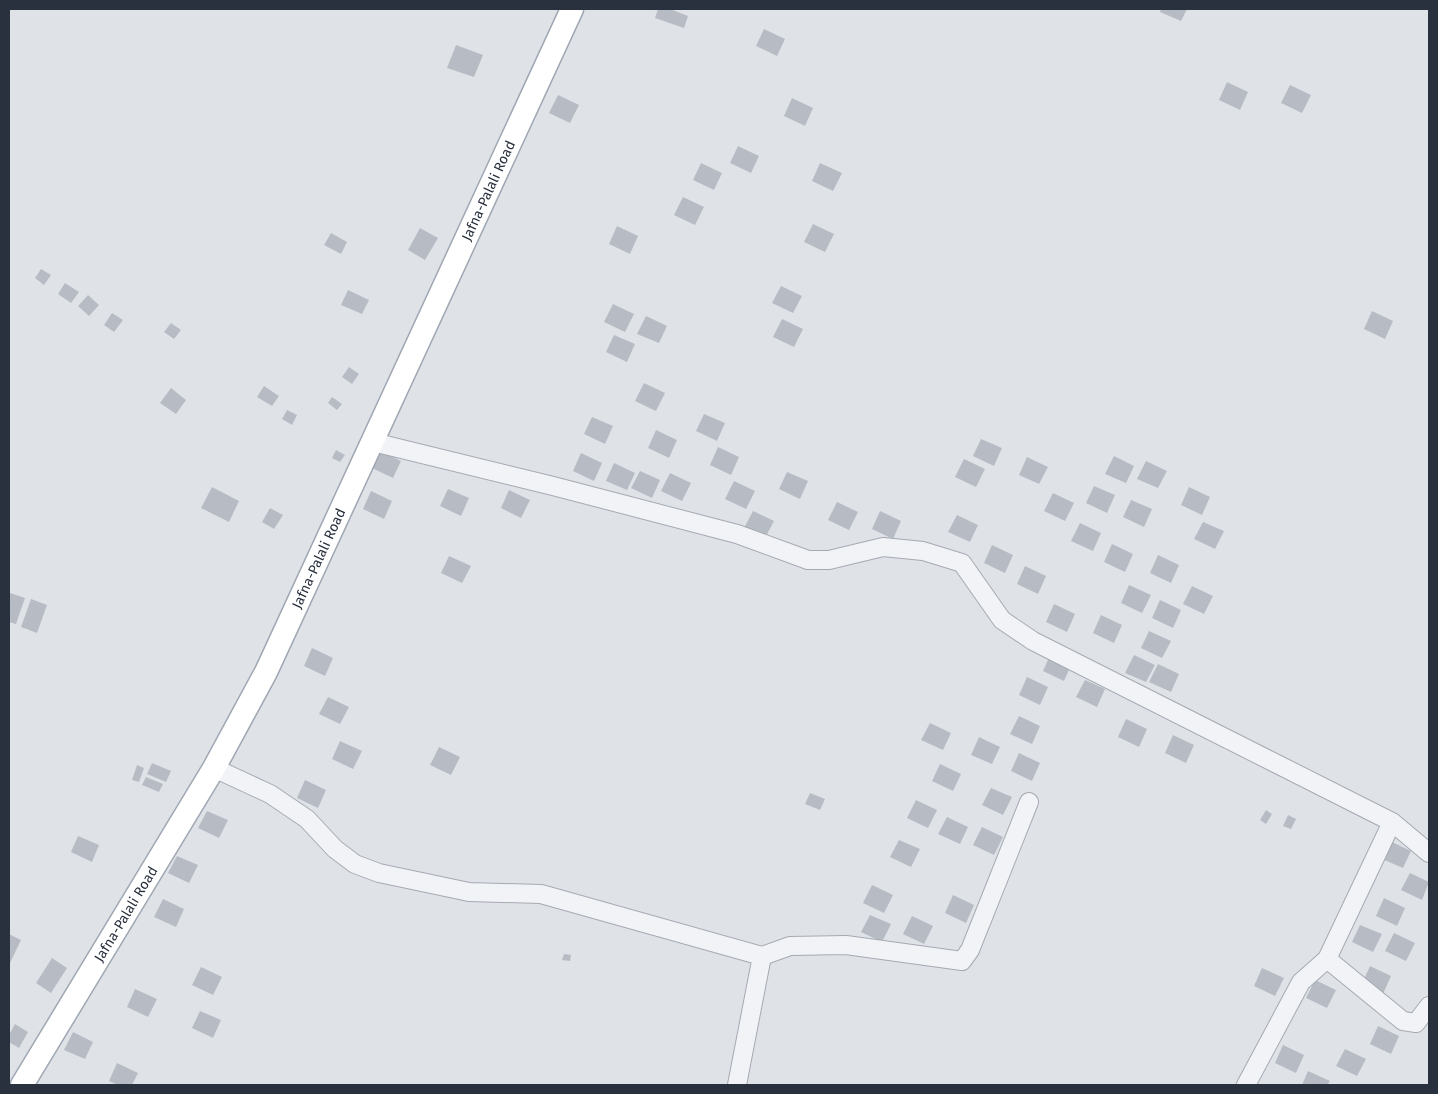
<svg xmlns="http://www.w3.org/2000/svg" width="1438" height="1094" font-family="'Fira Sans',sans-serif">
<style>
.building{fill:#b7bcc4}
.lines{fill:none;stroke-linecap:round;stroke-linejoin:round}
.minor-casing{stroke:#a5aab2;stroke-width:20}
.major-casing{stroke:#9fa7b3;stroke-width:25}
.minor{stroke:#f2f3f6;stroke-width:18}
.major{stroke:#fff;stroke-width:22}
.labels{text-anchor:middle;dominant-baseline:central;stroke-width:4;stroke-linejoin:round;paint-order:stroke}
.street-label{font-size:14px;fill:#29313e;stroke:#eff2f5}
</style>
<rect width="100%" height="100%" fill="#dfe3e8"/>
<!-- building -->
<path class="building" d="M 658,9 L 670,9 L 688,16 L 684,28 L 655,18 Z
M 1161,9 L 1187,9 L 1181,21 L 1160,12 Z
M 764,29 L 785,39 L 777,56 L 756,46 Z
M 456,45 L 483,55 L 474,77 L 447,68 Z
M 1227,82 L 1248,92 L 1240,110 L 1219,100 Z
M 1290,85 L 1311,95 L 1302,113 L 1281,103 Z
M 558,95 L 579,105 L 570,123 L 549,113 Z
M 792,98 L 813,108 L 805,126 L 784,116 Z
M 738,146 L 759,156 L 751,173 L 730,163 Z
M 701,163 L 722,173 L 714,190 L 693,180 Z
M 820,163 L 842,173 L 833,191 L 812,181 Z
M 683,197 L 704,207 L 695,225 L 674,215 Z
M 813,224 L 834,234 L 825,252 L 804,242 Z
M 617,226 L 638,236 L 630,254 L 609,244 Z
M 420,228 L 438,238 L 425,260 L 408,250 Z
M 331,233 L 347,242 L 341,254 L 324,245 Z
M 41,269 L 51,275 L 44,285 L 35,278 Z
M 65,283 L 79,292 L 71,303 L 58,294 Z
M 781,286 L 802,296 L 793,313 L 772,303 Z
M 348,290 L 369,300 L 362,314 L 341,305 Z
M 88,295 L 99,305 L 89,316 L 78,306 Z
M 613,304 L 634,314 L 625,332 L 604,322 Z
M 1372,311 L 1393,321 L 1385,339 L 1364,329 Z
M 112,313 L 123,320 L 114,332 L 104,325 Z
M 646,316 L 667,326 L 659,343 L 637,334 Z
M 782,319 L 803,329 L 794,347 L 773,337 Z
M 171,323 L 181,330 L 174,339 L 164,332 Z
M 614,335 L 635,344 L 627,362 L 606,352 Z
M 349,367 L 359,374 L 352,384 L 342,377 Z
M 644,383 L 665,393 L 656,411 L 635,401 Z
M 264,386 L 279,396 L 272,406 L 257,397 Z
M 171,388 L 186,400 L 176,414 L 160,403 Z
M 332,397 L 342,404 L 337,410 L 328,403 Z
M 287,410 L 297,415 L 292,425 L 282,419 Z
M 704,414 L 725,423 L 717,441 L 696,431 Z
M 592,417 L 613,426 L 605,444 L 584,434 Z
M 656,430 L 677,440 L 669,458 L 648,448 Z
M 981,439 L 1002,448 L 994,466 L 973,456 Z
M 718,447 L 739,457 L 731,475 L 710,465 Z
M 336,450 L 345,455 L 340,462 L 332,458 Z
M 380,451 L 401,461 L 393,478 L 372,468 Z
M 581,453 L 602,463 L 594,481 L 573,471 Z
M 1114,456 L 1134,466 L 1126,483 L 1105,474 Z
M 1027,457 L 1048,467 L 1039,484 L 1019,475 Z
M 964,459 L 985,469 L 976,487 L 955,477 Z
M 1146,461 L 1167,471 L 1158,488 L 1137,479 Z
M 614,463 L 635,473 L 627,490 L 606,481 Z
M 640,471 L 660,480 L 652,498 L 631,488 Z
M 787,472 L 808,481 L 800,499 L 779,489 Z
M 670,473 L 691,483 L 682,501 L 661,491 Z
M 734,481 L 755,491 L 746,509 L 725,499 Z
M 1094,486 L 1115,495 L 1107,513 L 1086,503 Z
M 212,487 L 239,501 L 229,522 L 201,508 Z
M 1189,487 L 1210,497 L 1202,515 L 1181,505 Z
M 448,489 L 469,498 L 461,516 L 440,506 Z
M 509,490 L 530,500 L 521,518 L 501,508 Z
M 371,491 L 392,501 L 384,519 L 363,509 Z
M 1053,493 L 1074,503 L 1065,521 L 1044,511 Z
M 1131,500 L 1152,509 L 1144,527 L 1123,517 Z
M 837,502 L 858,512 L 849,530 L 828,520 Z
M 270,508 L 283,515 L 274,529 L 262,522 Z
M 753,511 L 774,521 L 765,538 L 744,528 Z
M 880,511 L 901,521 L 893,539 L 872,529 Z
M 957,515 L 978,525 L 970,542 L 948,532 Z
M 1203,522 L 1224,531 L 1215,549 L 1194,539 Z
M 1080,523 L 1101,533 L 1093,551 L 1071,541 Z
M 1112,544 L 1133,554 L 1125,572 L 1104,562 Z
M 992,545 L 1013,555 L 1005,573 L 984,563 Z
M 1158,555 L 1179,565 L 1171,583 L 1150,573 Z
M 449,556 L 471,566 L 462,583 L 441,573 Z
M 1025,566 L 1046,576 L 1038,594 L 1017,584 Z
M 1129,585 L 1151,595 L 1142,613 L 1121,603 Z
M 1192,586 L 1213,596 L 1204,614 L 1183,604 Z
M 10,593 L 25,598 L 16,624 L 9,622 Z
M 31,599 L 47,605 L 37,633 L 21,627 Z
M 1160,600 L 1181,610 L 1173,628 L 1152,618 Z
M 1054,604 L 1075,614 L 1067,632 L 1046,622 Z
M 1101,615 L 1122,625 L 1114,643 L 1093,633 Z
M 1149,631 L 1171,641 L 1162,658 L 1141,648 Z
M 312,648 L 333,658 L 325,676 L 304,666 Z
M 1051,653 L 1072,663 L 1064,681 L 1043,671 Z
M 1134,655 L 1155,665 L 1146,682 L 1125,673 Z
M 1158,664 L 1179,674 L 1171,692 L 1149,682 Z
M 1027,677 L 1048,687 L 1040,705 L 1019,695 Z
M 1085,680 L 1105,689 L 1097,707 L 1076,697 Z
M 328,697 L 349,707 L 340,724 L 319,714 Z
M 1019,716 L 1040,726 L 1032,744 L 1010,734 Z
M 1126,719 L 1147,729 L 1139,747 L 1118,737 Z
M 930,723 L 951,733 L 943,750 L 921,740 Z
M 1173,735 L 1194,745 L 1186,763 L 1165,753 Z
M 979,737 L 1000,747 L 992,764 L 971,755 Z
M 340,741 L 362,751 L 353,769 L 332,759 Z
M 439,747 L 460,757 L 451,775 L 430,765 Z
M 1019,753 L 1040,763 L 1032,781 L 1011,771 Z
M 152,763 L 171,771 L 166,782 L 147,774 Z
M 940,764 L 961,774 L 953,791 L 932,781 Z
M 137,765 L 144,768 L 139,782 L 132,780 Z
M 146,777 L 163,784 L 159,792 L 142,785 Z
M 305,780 L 326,790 L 318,808 L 297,798 Z
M 991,788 L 1012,797 L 1003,815 L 982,805 Z
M 810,793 L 825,799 L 820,810 L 805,804 Z
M 916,800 L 937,810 L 928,828 L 907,818 Z
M 1266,810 L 1272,814 L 1266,824 L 1260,820 Z
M 207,811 L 228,820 L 219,838 L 198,828 Z
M 1288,815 L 1296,819 L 1291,829 L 1283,826 Z
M 947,817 L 968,827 L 960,844 L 938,834 Z
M 982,827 L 1003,837 L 994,855 L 973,845 Z
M 78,836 L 99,845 L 92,862 L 71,852 Z
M 899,840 L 920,849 L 911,867 L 890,857 Z
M 1390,841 L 1411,851 L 1403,868 L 1382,859 Z
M 177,856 L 198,865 L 189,883 L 168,873 Z
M 1410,873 L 1429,882 L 1422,900 L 1401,890 Z
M 872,885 L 893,895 L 884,913 L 863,903 Z
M 953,895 L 974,905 L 966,923 L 945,913 Z
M 1384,898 L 1405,908 L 1397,926 L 1376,916 Z
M 163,899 L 184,909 L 176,927 L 154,917 Z
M 870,915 L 891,924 L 882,942 L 861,932 Z
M 912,916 L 933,926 L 924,944 L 903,934 Z
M 1360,925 L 1382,934 L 1373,952 L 1352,942 Z
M 1394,933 L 1415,943 L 1406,961 L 1385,951 Z
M 9,934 L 21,940 L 9,965 Z
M 564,954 L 571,955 L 570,961 L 562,960 Z
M 52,958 L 67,968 L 51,993 L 36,983 Z
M 1370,966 L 1391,976 L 1383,994 L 1362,984 Z
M 201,967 L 222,977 L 213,995 L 192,985 Z
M 1262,968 L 1284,978 L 1275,996 L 1254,986 Z
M 1315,980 L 1336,990 L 1327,1008 L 1306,998 Z
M 135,989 L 157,999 L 148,1017 L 127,1007 Z
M 200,1011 L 221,1020 L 213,1038 L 192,1028 Z
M 15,1024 L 28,1032 L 19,1048 L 9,1042 L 9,1035 Z
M 1378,1026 L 1399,1036 L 1391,1054 L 1370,1044 Z
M 73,1032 L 93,1042 L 85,1059 L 64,1050 Z
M 1283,1045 L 1304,1055 L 1296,1073 L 1275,1063 Z
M 1345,1049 L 1366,1059 L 1357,1076 L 1336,1066 Z
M 117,1063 L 138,1073 L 132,1085 L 118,1085 L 109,1081 Z
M 1308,1071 L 1330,1081 L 1327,1085 L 1302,1085 Z"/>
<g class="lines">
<defs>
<path id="minor" d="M 373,442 L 553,486 L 737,534 L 808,560 L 829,560 L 883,547 L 923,551 L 962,563 L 1002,620 L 1033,641 L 1392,822 L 1429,853
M 214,768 L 270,794 L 307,819 L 335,849 L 355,864 L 379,873 L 469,892 L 541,894 L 762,956 L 790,946 L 846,945 L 962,961 L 970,950 L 1029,802
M 1327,959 L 1403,1021 L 1416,1023 L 1429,1006
M 737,1085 L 762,956
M 1246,1085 L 1301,982 L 1327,959 L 1392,822"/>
<g id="major">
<path id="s1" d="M 22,1085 L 214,768 L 266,672 L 572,9"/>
</g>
</defs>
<!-- minor casing -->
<use href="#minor" class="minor-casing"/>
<!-- major casing -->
<use href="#major" class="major-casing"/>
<!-- minor -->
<use href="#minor" class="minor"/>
<!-- major -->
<use href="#major" class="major"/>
</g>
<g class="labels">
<!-- street labels -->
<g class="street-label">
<text stroke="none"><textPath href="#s1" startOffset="1010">Jafna-Palali Road</textPath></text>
<text stroke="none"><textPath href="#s1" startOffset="605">Jafna-Palali Road</textPath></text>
<text stroke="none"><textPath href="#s1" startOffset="200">Jafna-Palali Road</textPath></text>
</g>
</g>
<!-- border -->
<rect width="1438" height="1094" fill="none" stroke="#29313e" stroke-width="20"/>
</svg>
